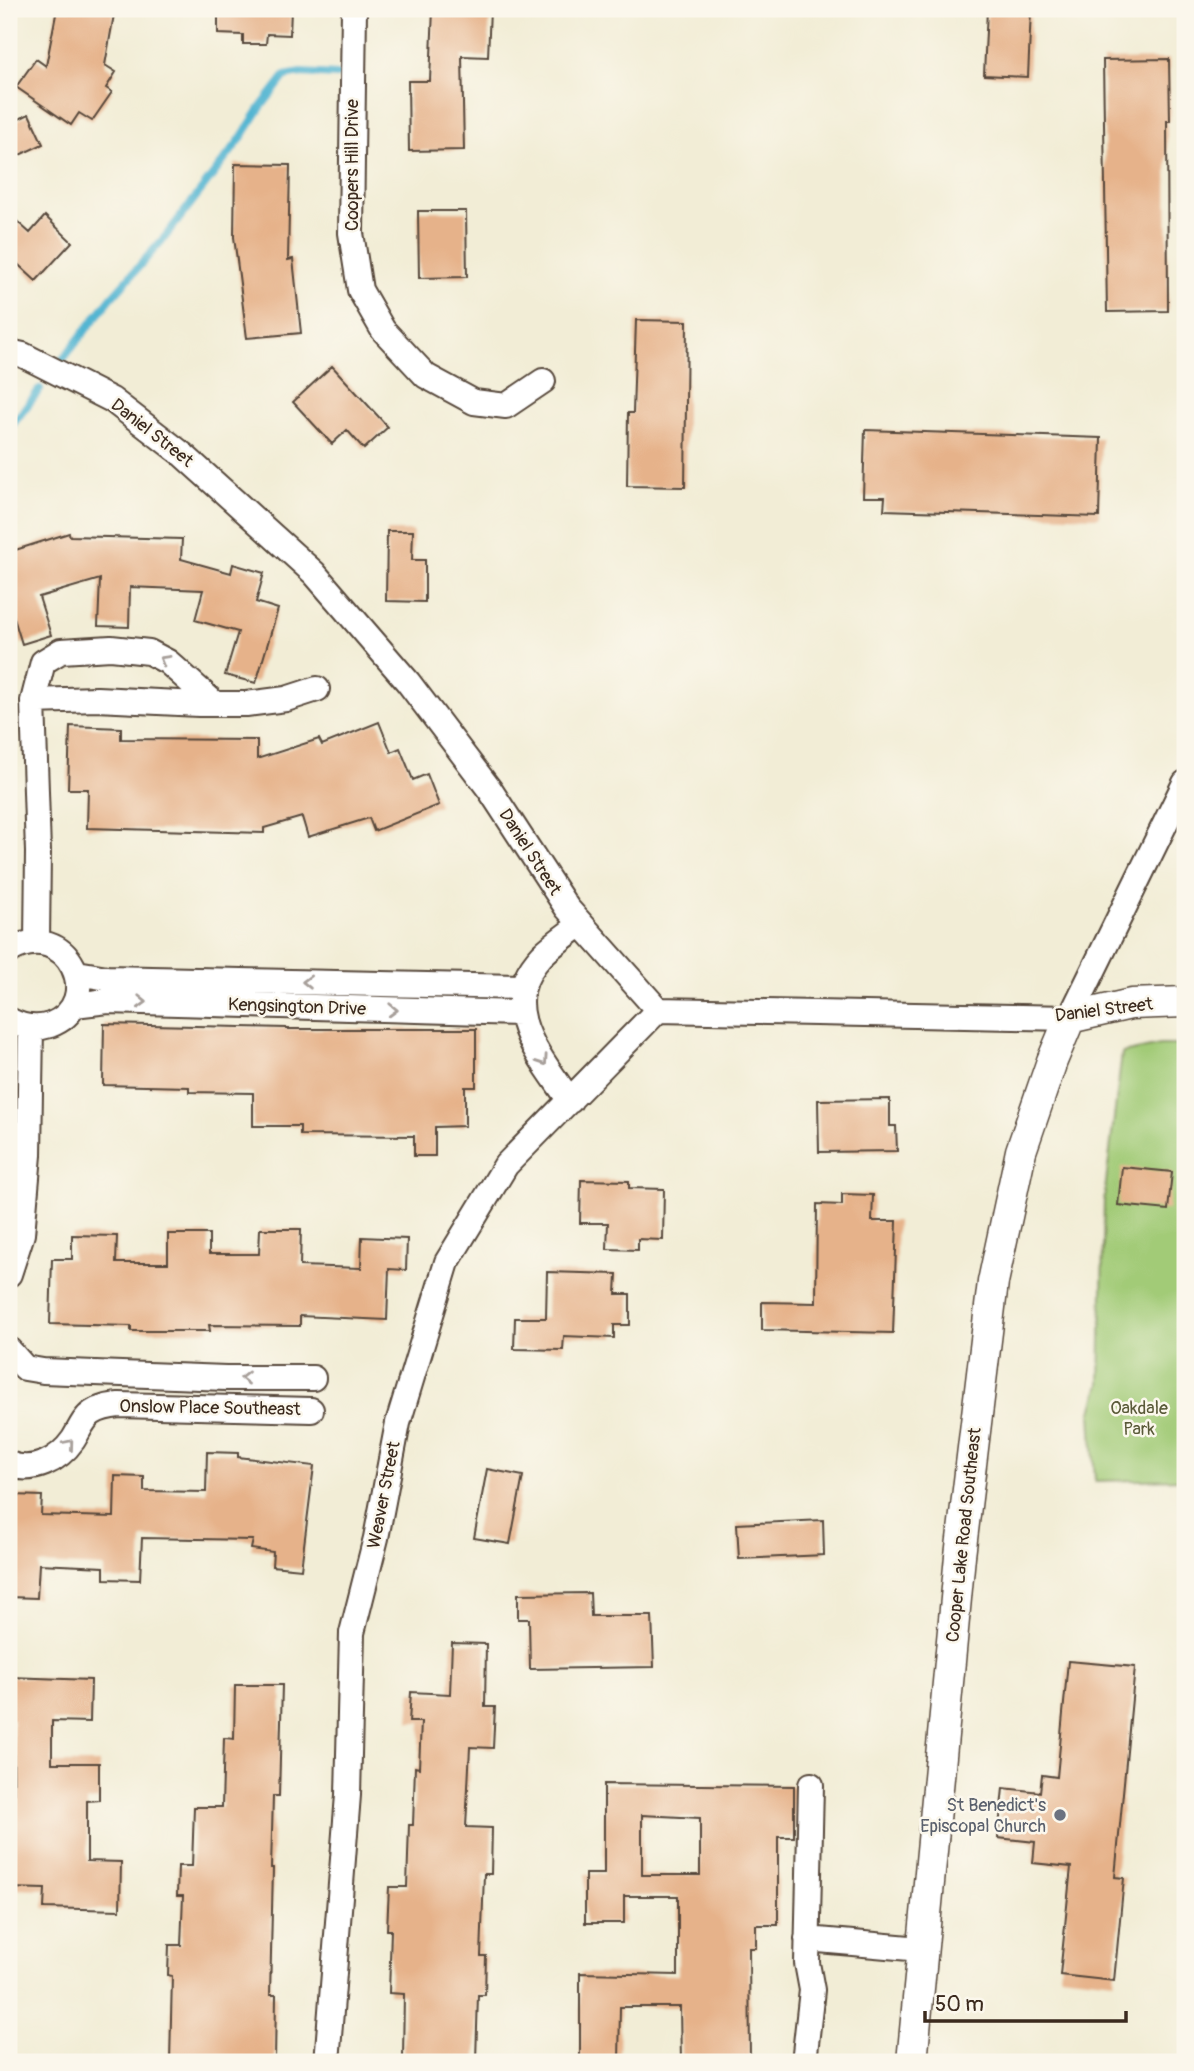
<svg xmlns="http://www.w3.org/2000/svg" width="1194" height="2071" font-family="Pangolin,sans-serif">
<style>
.green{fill:#a2cb77;stroke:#6e7a4a;stroke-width:2}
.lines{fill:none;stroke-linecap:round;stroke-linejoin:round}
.stream{stroke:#53b5d2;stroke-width:8}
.building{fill:#e6b28a;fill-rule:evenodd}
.minor-casing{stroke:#56473a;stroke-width:28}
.tertiary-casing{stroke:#56473a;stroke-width:33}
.minor{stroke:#fff;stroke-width:24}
.tertiary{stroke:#fff;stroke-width:30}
.oneway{stroke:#a79f9a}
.worship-dot{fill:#6b7280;stroke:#fbf7ec;stroke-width:2.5}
.labels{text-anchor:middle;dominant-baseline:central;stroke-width:5;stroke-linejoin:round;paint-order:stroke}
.street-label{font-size:18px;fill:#3b2a1e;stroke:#fbf7ec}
.park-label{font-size:18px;fill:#5a5a39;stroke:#fbf7ec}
.worship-label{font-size:18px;fill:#5b616d;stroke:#fbf7ec;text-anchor:end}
</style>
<rect width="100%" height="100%" fill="#fbf7ec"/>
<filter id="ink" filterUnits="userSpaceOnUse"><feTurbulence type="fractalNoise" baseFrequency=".0143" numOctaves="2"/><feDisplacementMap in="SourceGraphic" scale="14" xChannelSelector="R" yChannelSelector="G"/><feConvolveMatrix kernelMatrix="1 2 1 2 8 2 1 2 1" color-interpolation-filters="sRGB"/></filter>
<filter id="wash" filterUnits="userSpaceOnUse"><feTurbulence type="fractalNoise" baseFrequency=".00686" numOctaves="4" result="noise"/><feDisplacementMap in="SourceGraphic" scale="28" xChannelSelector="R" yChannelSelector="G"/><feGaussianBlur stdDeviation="1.57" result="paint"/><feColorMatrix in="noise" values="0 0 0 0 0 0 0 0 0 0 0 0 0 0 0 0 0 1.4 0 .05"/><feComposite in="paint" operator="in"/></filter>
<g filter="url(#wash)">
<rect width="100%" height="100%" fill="#f2edd6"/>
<!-- green -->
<path class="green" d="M 1160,1045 L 1185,1045 L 1185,1479 L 1095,1481 L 1091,1414 L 1100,1384 L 1104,1199 L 1122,1053 Z"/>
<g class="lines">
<!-- stream -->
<path class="stream" d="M 63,359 L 111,298 L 165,237 L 239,141 L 261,107 L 285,76 L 301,73 L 337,75
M 9,429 L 40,389"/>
</g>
<g id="blocks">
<!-- building -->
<path class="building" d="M 57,9 L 115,9 L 105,65 L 116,72 L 106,88 L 112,92 L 92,121 L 79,113 L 71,125 L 16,87 L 36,59 L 46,66 Z
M 218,9 L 291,9 L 290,35 L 267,34 L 266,44 L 243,44 L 243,35 L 218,34 Z
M 433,9 L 490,9 L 488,57 L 462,56 L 464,150 L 409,151 L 408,81 L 430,81 Z
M 987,9 L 1031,9 L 1028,77 L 984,75 Z
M 1169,59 L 1170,121 L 1167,121 L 1168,311 L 1107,312 L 1103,60 Z
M 29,114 L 43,144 L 9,160 L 9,124 Z
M 235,164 L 290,165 L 288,260 L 293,259 L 301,333 L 247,338 L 234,237 Z
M 418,211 L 466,211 L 467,277 L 419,278 Z
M 9,214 L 30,233 L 45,216 L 72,242 L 36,281 L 9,256 Z
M 636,320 L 687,321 L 685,487 L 627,486 L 628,413 L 633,413 Z
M 332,366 L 388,427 L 364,449 L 347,430 L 332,444 L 293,402 Z
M 865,430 L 1101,438 L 1099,517 L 884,510 L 885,497 L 863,497 Z
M 387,531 L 413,531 L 412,560 L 425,560 L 425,602 L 386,601 Z
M 69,533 L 70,536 L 182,539 L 181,559 L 231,573 L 233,564 L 264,573 L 256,602 L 278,609 L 256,683 L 225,675 L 238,632 L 195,620 L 203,590 L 130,587 L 129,627 L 98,626 L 100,579 L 39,597 L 51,635 L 22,644 L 9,602 L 9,552 Z
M 379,722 L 391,752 L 400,748 L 413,780 L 427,774 L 439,805 L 374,831 L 369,818 L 308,837 L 302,817 L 264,828 L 264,833 L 87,828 L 88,789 L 68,789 L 70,726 L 121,728 L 121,739 L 257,740 L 257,759 L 319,739 L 322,745 Z
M 104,1024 L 286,1028 L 286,1029 L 476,1029 L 476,1087 L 465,1087 L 465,1126 L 435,1127 L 435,1156 L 414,1156 L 414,1136 L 300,1135 L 300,1126 L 253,1126 L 253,1093 L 189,1092 L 189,1087 L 103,1085 Z
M 890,1099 L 890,1126 L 896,1126 L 897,1151 L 819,1152 L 818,1100 Z
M 1122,1167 L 1172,1172 L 1168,1210 L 1118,1205 Z
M 581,1180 L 629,1181 L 629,1188 L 664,1189 L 663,1240 L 638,1239 L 638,1250 L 607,1249 L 608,1223 L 580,1223 Z
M 842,1194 L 873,1195 L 872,1221 L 897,1221 L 893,1333 L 762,1330 L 762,1302 L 816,1303 L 817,1204 L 842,1205 Z
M 260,1229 L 301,1229 L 300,1266 L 361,1268 L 362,1237 L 407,1239 L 406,1270 L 389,1269 L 387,1320 L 300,1316 L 300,1326 L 209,1325 L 210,1331 L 131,1331 L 131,1326 L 50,1324 L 52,1259 L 72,1259 L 72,1235 L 117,1236 L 116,1263 L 168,1263 L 168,1234 L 209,1234 L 209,1254 L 259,1254 Z
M 547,1272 L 617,1274 L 616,1294 L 630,1294 L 630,1325 L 614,1325 L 614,1338 L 564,1336 L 563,1350 L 514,1349 L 515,1318 L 546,1318 Z
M 207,1452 L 238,1453 L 238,1457 L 314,1466 L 301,1569 L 272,1566 L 273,1552 L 251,1549 L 253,1540 L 142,1538 L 140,1580 L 104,1579 L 104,1567 L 39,1564 L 37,1598 L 9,1597 L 9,1533 L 12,1533 L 14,1495 L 42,1496 L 41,1515 L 114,1517 L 115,1476 L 144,1477 L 144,1491 L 206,1492 Z
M 487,1469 L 523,1476 L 510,1544 L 474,1538 Z
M 823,1520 L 824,1555 L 739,1559 L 737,1524 Z
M 590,1593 L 591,1616 L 652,1616 L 654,1667 L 530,1669 L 529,1619 L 518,1619 L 518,1594 Z
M 452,1643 L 486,1644 L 485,1707 L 495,1707 L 493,1748 L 470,1747 L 466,1827 L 492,1828 L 491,1874 L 484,1874 L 481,1956 L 486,1956 L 485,1995 L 478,1995 L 476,2060 L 403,2058 L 404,1994 L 389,1993 L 391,1930 L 387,1930 L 389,1887 L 407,1887 L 409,1825 L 413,1825 L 415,1767 L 419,1768 L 421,1722 L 409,1722 L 411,1692 L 450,1694 Z
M 1068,1661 L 1135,1667 L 1115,1877 L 1124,1878 L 1114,1981 L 1060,1975 L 1071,1867 L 1033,1863 L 1035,1842 L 998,1838 L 1003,1788 L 1040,1792 L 1042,1775 L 1057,1777 Z
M 10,1677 L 91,1680 L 90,1722 L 52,1721 L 52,1763 L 99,1763 L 99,1800 L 87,1801 L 87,1861 L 121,1862 L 120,1910 L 44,1908 L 45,1889 L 9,1888 L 9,1859 L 14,1859 L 13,1720 L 9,1720 Z
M 235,1685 L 282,1685 L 279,1796 L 273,1796 L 271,1868 L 273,1868 L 270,1995 L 276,1995 L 275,2062 L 170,2062 L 172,1976 L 168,1975 L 169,1945 L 181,1945 L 183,1896 L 177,1896 L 178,1866 L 192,1866 L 194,1807 L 222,1807 L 224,1738 L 234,1739 Z
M 604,1784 L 794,1786 L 794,1837 L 778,1837 L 778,1925 L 756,1925 L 756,1948 L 749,1948 L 750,2062 L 681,2062 L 680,2007 L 620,2007 L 619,2062 L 580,2062 L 580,1973 L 678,1975 L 678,1896 L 624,1896 L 624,1923 L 585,1923 L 585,1874 L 604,1874 ZM 642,1815 L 700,1818 L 700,1875 L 642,1875 Z"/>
</g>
</g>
<g filter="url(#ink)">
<use href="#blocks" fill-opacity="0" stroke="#56473a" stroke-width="2"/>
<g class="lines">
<defs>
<path id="minor" d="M 354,9 L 351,233 L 360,290 L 383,330 L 426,376 L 474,402 L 506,406 L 543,381
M 9,352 L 23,355 L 112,400 L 182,454 L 314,573 L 408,682 L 490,790 L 567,908 L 658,1010 L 1070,1018 L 1185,783
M 33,701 L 97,699 L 199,704 L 246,704 L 286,699 L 317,689
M 37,942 L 38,852 L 33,701 L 43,662 L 61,651 L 111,648 L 149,652 L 168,662 L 215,704
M 9,951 C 67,916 108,1003 50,1025 C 35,1030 22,1027 9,1020
M 77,973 L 107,978 L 522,987
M 74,1005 L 108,1001 L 520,1013
M 570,1101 C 539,1055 494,1006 542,955 C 553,944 568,934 581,924
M 9,1274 L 22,1234 L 29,1155 L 31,1027
M 9,1350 L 25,1368 L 43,1371 L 226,1378 L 313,1378
M 9,1464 C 33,1474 59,1460 73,1440 C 79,1431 83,1419 92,1413 C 101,1407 110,1406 119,1405 L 311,1410
M 807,1939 L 921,1949
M 327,2062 L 348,1795 L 352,1633 L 376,1538 L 398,1423 L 447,1262 L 506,1165 L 658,1010
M 804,2062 L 812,1990 L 807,1963 L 811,1785"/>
<path id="tertiary" d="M 912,2062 L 960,1556 L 993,1282 L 1021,1151 L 1052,1061 L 1070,1018 L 1131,1004 L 1185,1002"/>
</defs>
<!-- minor casing -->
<use href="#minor" class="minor-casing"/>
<!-- tertiary casing -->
<use href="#tertiary" class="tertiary-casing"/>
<!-- minor -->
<use href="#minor" class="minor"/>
<!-- tertiary -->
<use href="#tertiary" class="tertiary"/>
</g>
<!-- one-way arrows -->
<defs><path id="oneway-chevron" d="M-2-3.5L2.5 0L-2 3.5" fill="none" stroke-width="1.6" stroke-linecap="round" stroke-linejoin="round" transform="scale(1.75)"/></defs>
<g class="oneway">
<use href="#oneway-chevron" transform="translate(164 660) rotate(-150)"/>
<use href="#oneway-chevron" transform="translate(307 982) rotate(-179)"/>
<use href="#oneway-chevron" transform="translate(142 1002) rotate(2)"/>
<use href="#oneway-chevron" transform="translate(393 1010) rotate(2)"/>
<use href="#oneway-chevron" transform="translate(543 1061) rotate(56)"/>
<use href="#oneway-chevron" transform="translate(245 1378) rotate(180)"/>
<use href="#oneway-chevron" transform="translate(69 1444) rotate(-50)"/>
</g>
</g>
<!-- markers -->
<circle class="worship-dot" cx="1060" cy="1815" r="7"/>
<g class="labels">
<!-- street labels -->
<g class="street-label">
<text transform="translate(352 165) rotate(-90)">Coopers Hill Drive</text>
<text transform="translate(152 433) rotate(38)">Daniel Street</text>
<text transform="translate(530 852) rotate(57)">Daniel Street</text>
<text transform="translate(297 1007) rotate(2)">Kengsington Drive</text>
<text transform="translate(1104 1010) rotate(-7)">Daniel Street</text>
<text transform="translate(210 1408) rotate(1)">Onslow Place Southeast</text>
<text transform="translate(384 1495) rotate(-79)">Weaver Street</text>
<text transform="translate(964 1535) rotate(-84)">Cooper Lake Road Southeast</text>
</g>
<!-- park labels -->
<g class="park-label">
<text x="1139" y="1408">Oakdale<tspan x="1139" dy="21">Park</tspan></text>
</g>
<!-- worship labels -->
<g class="worship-label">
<text x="1046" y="1805">St Benedict's<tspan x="1046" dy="21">Episcopal Church</tspan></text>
</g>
</g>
<!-- margin -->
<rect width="1194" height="2071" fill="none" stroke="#fbf7ec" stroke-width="35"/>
<!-- scale -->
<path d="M925 2011v10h201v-10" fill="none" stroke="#3b2a1e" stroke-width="3.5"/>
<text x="935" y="2011" font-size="21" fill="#3b2a1e" stroke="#fbf7ec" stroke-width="5" paint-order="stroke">50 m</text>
</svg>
